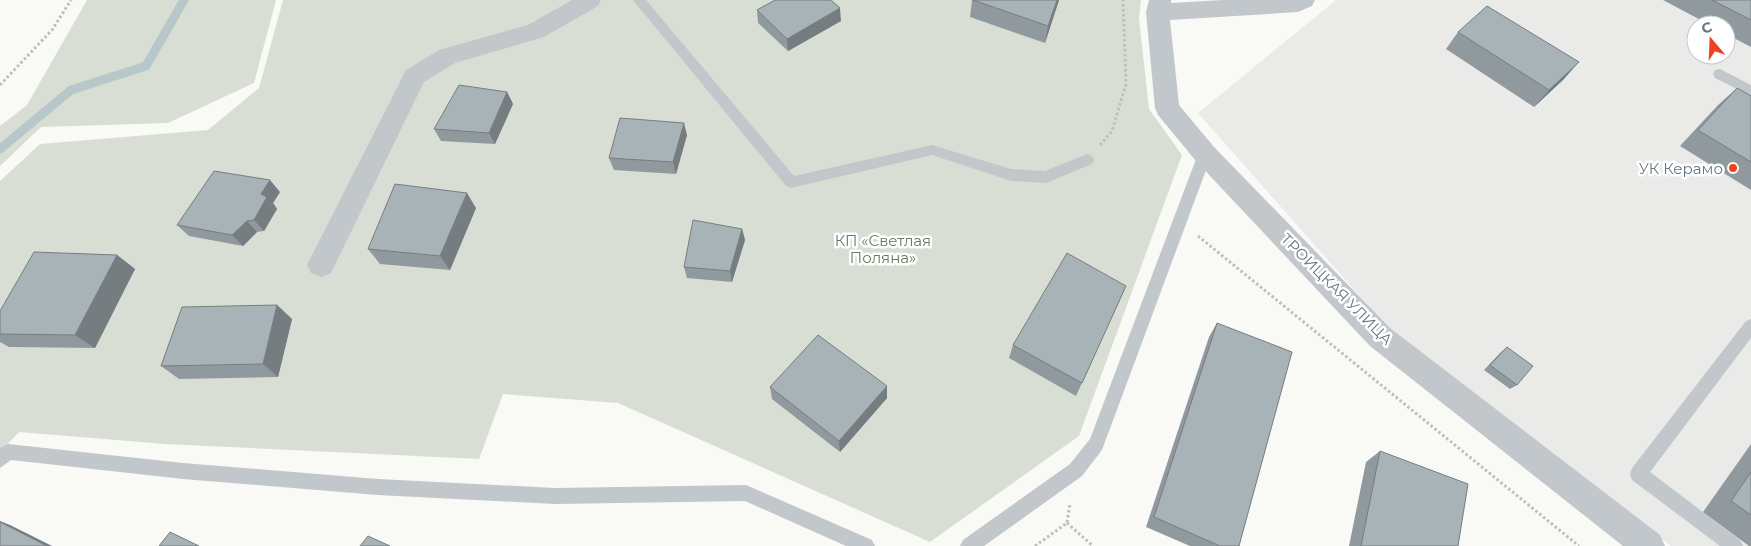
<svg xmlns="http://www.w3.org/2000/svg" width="1751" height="546" font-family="Montserrat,sans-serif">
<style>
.built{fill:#eaeae9;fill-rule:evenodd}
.green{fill:#d9ded5}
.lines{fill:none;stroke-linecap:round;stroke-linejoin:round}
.stream{stroke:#b8c7ca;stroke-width:9}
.path{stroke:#bbbfc2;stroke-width:3;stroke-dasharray:2.5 2.5;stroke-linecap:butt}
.lane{fill:#c1c7ca;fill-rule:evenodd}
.street{fill:#c1c7ca;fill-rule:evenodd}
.wall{fill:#909a9e}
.shaded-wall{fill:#767d81}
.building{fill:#a8b3b8;stroke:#767d81}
.poi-dot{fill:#ef4120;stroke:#fff;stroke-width:2}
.labels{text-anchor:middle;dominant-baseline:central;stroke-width:5;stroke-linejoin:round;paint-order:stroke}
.poi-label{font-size:15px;fill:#627783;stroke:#fff;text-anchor:end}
.park-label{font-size:15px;fill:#677a61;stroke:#fff}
.street-label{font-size:15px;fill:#627783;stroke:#fff}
</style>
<rect width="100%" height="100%" fill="#f9f9f6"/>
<!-- built -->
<path class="built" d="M 1336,0 L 1751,0 L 1751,546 L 1671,546 L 1395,336 L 1198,113 ZM 1696,25 L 1726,25 L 1726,55 L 1696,55 Z"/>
<!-- green -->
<path class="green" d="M 87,0 L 276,0 L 254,83 L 168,123 L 41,127 L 0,166 L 0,126 L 27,105 Z
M 283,0 L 1141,0 L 1139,18 L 1149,109 L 1182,155 L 1079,436 L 930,542 L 618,403 L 503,394 L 479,459 L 165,444 L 19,432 L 0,452 L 0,181 L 40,144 L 208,130 L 259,88 Z"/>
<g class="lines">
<!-- stream -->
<path class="stream" d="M 0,149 L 71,90 L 146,66 L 184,0"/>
<!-- path -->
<path class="path" d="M 0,85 L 52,30 L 71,0
M 1100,145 L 1112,131 L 1126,84 L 1123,0
M 1198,236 L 1579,546
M 1067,523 L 1093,546
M 1035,546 L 1067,523 L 1070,503"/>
<!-- lane -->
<path class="lane" d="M 633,0 L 646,0 L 794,176 L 932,145 L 1011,169 L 1045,171 L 1087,154 L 1092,156 L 1094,160 L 1092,164 L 1046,183 L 1011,181 L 932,155 L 791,188 L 786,186 Z
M 1720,69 L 1751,85 L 1751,96 L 1715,78 L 1713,74 L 1715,70 Z
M 1205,148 L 1210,150 L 1212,154 L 1102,450 L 1082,476 L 984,546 L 960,546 L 963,540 L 1070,464 L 1090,439 L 1198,154 L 1200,150 Z
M 1751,319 L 1751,338 L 1650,472 L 1740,540 L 1743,546 L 1720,546 L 1632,480 L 1630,474 L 1632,468 L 1746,321 Z
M 8,444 L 183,463 L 378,479 L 555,488 L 746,485 L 872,540 L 875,546 L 846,546 L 745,501 L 555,504 L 378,495 L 183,479 L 11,460 L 0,468 L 0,448 Z"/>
<!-- street -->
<path class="street" d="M 572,0 L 601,0 L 598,6 L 544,37 L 455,63 L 424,82 L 331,273 L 321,277 L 311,273 L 307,265 L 406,70 L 439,50 L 528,25 Z
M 1149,0 L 1171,0 L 1171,3 L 1223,0 L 1315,0 L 1312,6 L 1298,12 L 1170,20 L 1179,105 L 1214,147 L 1390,328 L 1660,535 L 1665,546 L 1623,546 L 1370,346 L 1196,161 L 1158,115 L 1155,108 L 1146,12 Z"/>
</g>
<!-- wall -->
<path class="wall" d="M 972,0 L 1059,0 L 1045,43 L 970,17 Z
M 1663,0 L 1751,0 L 1751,47 L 1726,34 L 1726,25 L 1710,25 Z
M 757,10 L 841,21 L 788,51 L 758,23 Z
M 1458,32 L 1564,79 L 1534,107 L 1446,49 Z
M 1737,88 L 1751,96 L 1751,190 L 1680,146 L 1718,105 Z
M 507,92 L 513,104 L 495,144 L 441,141 L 434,129 Z
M 687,135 L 676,174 L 614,170 L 609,158 Z
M 280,192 L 273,203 L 277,209 L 264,231 L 257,232 L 243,246 L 189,236 L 177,225 Z
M 476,208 L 450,270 L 380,264 L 368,249 Z
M 742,229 L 745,240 L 732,282 L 687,278 L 684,267 Z
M 117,255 L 135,269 L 95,348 L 9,347 L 0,342 L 0,311 Z
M 1126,286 L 1076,396 L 1009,358 L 1013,345 Z
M 277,305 L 292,319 L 278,377 L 179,379 L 161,366 Z
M 1217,323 L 1239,546 L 1190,546 L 1146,527 L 1209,337 Z
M 1507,347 L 1517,385 L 1510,389 L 1484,370 L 1501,352 Z
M 887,386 L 887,398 L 840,452 L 772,399 L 770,387 Z
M 1751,444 L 1751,546 L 1749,546 L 1703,512 Z
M 1380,451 L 1458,546 L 1349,546 L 1366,462 Z"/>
<!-- shaded-wall -->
<path class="shaded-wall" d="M 1057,0 L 1059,0 L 1045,43 L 1048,26 Z
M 840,8 L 841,21 L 788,51 L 787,39 Z
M 1579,62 L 1564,79 L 1534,107 L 1549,90 Z
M 507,92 L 513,104 L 495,144 L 489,133 Z
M 684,123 L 687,135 L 676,174 L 673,162 Z
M 270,180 L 280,192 L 273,203 L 277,209 L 264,231 L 254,220 L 261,194 Z
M 467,193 L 476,208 L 450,270 L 440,256 Z
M 247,221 L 257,232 L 243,246 L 232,235 Z
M 742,229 L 745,240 L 732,282 L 730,271 Z
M 117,255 L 135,269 L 95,348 L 75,335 Z
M 277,305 L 292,319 L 278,377 L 263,364 Z
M 887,386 L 887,398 L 840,452 L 839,441 Z
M 0,521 L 10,525 L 52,546 L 47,546 L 0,522 Z"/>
<!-- building -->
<path class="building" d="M 775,0 L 831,0 L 840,8 L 787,39 L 757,10 Z
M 973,0 L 1057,0 L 1048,26 Z
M 1712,0 L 1751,0 L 1751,20 Z
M 1487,6 L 1579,62 L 1549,90 L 1458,32 Z
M 459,85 L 507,92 L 489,133 L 434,129 Z
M 1737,88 L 1751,96 L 1751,162 L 1698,130 Z
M 620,118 L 684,123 L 673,162 L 609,158 Z
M 214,171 L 270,180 L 261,194 L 267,197 L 254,220 L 247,221 L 232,235 L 177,225 Z
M 395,184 L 467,193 L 440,256 L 368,249 Z
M 693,220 L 742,229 L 730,271 L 684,267 Z
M 34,252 L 117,255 L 75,335 L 0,334 L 0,311 Z
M 1067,253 L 1126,286 L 1082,383 L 1013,345 Z
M 277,305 L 263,364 L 161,366 L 182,307 Z
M 1217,323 L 1292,352 L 1239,546 L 1220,546 L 1154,517 Z
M 818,335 L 887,386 L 839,441 L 770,387 Z
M 1507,347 L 1533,366 L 1517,385 L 1490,365 Z
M 1380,451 L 1468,484 L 1458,546 L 1361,546 Z
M 1751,472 L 1751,515 L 1731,501 Z
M 0,522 L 47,546 L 0,546 Z
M 170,532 L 199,546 L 159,546 Z
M 368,536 L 390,546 L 360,546 Z"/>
<!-- markers -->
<circle class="poi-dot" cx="1733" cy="168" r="5"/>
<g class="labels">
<!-- poi labels -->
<g class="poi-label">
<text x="1723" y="168">УК Керамо</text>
</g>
<!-- park labels -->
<g class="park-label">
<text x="883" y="240">КП «Светлая<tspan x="883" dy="17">Поляна»</tspan></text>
</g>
<!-- street labels -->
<g class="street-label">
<text transform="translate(1337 289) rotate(45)">ТРОИЦКАЯ УЛИЦА</text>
</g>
</g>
<!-- north arrow -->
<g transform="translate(1711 40) rotate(341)"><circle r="24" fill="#ffffff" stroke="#c0c9cd"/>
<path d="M0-4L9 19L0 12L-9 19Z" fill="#ef4120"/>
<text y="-8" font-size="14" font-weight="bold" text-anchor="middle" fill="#627783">С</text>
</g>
</svg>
